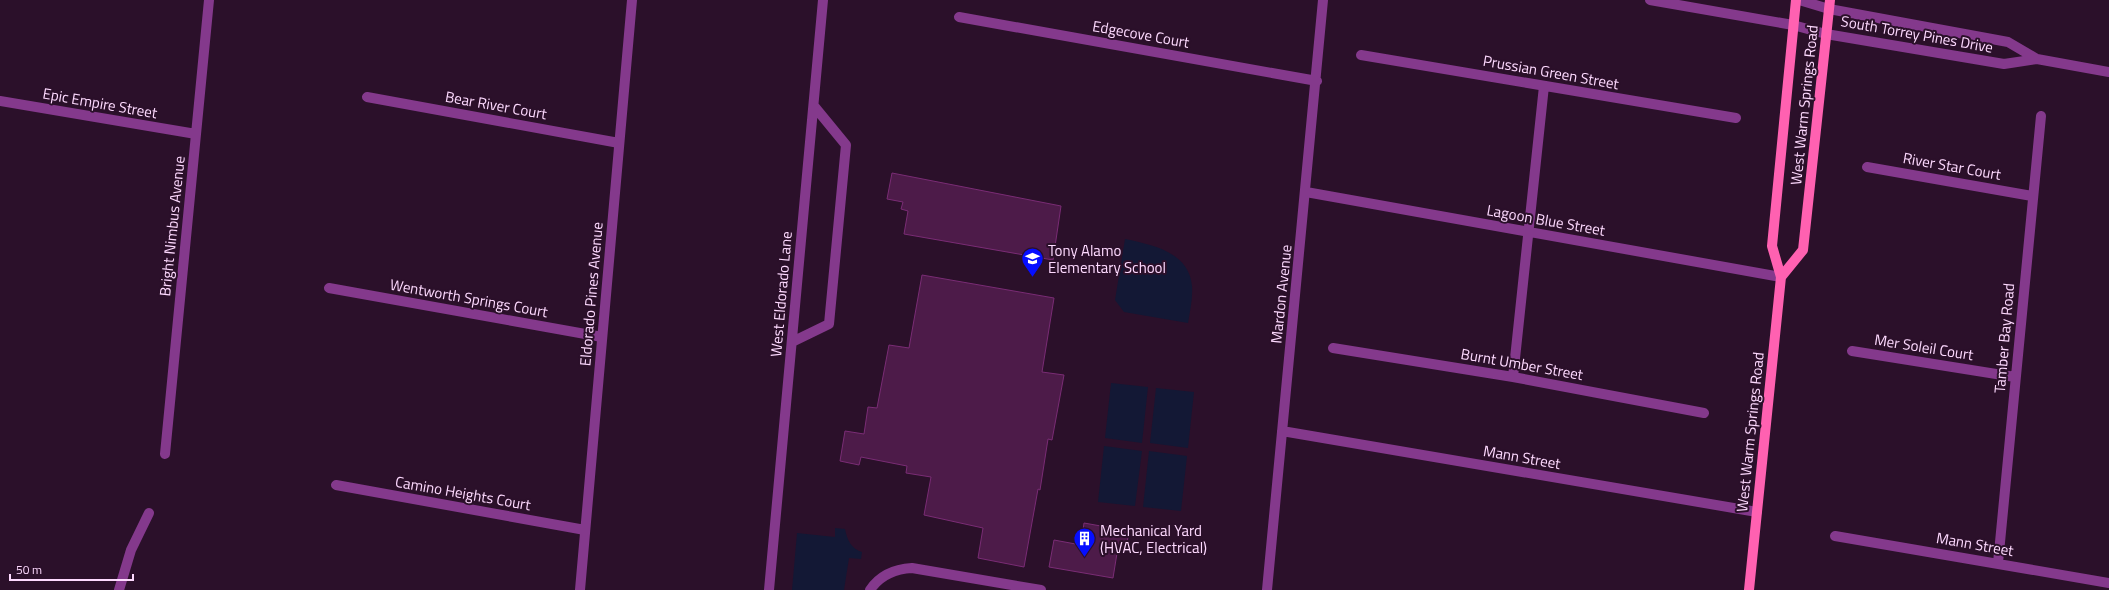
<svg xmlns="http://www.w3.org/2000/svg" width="2109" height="590" font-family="'Titillium Web',sans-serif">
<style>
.green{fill:#131835}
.building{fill:#4d1b49;stroke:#7a2c75}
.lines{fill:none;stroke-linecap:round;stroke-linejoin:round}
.minor{stroke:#84398c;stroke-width:10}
.major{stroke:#ff61b1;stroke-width:10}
.labels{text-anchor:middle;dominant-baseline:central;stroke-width:4;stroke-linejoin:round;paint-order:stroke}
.street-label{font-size:15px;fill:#fedaff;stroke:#2b102a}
.poi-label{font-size:15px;fill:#fedaff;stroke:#2b102a;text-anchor:start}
</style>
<rect width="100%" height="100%" fill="#2b102a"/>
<!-- green -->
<path class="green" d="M 1125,239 C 1153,245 1189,252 1192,286 C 1193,298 1190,311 1188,323 L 1124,312 L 1115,300 Z
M 1111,383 L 1148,387 L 1142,443 L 1105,438 Z
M 1156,388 L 1194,392 L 1188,448 L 1150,443 Z
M 1104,446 L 1142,451 L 1135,506 L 1098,502 Z
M 1149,451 L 1187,456 L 1181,511 L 1143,507 Z
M 835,528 L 845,529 C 847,539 851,549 862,552 L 861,559 L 849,558 L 844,590 L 792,590 L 797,533 L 835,537 Z"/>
<!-- building -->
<path class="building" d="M 892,173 L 1061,206 L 1053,260 L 904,234 L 908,211 L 901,209 L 903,202 L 887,199 Z
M 922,275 L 1054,298 L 1042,372 L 1064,375 L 1052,440 L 1048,439 L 1040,490 L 1038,489 L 1024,567 L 978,558 L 983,528 L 924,515 L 931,477 L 906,473 L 907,466 L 861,457 L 859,465 L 840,461 L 845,431 L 864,434 L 868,407 L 877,408 L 889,345 L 909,348 Z
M 1084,523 L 1129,531 L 1126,549 L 1118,547 L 1113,578 L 1049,567 L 1054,540 L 1081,545 Z"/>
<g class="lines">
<!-- minor -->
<path class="minor" d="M 1650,0 L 1793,25 L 1826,34 L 2004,64 L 2037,59 L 2109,72
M 1799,0 L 1829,9 L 2008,42 L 2037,59
M 959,17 L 1317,81
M 1361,55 L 1736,118
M 367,97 L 619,143
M 0,101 L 196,134
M 1867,167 L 2032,196
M 1306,192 L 1781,277
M 329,288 L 602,337
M 792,342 L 829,324 L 846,145 L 814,106
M 1333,348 L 1513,377 L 1704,413
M 1852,351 L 2015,377
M 1513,377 L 1544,86
M 1282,431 L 1757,512
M 165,454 L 209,0
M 336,485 L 585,530
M 1835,536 L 2109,583
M 1998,563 L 2041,116
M 119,590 L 131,550 L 149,513
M 580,590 L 632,0
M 769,590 L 823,0
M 870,590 C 880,575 894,569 912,568 L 1041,590
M 1267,590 L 1323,0"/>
<!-- major -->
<path class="major" d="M 1781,277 L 1803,250 L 1830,0
M 1749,590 L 1781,277 L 1772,246 L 1796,0"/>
</g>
<!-- icons -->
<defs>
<symbol id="school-pin" viewBox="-11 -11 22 30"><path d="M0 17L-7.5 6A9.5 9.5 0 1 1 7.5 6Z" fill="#060eff" stroke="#2b102a"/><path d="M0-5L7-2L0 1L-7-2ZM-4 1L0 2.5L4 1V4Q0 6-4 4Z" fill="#fff"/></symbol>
<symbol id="building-pin" viewBox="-11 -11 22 30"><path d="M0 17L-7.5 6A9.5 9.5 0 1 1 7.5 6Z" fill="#060eff" stroke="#2b102a"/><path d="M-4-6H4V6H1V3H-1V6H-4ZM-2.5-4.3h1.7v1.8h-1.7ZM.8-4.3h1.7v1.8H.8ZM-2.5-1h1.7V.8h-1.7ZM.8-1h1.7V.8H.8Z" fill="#fff"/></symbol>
</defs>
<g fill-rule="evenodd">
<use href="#school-pin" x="1020" y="246" width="25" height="34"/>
<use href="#building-pin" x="1072" y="526" width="25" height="34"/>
</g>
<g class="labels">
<!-- street labels -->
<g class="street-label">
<text transform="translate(1141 34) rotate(10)">Edgecove Court</text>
<text transform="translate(1917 34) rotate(10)">South Torrey Pines Drive</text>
<text transform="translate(1551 72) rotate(10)">Prussian Green Street</text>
<text transform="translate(100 103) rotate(10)">Epic Empire Street</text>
<text transform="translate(496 105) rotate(10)">Bear River Court</text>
<text transform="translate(1804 105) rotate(-84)">West Warm Springs Road</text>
<text transform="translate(1952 166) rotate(10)">River Star Court</text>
<text transform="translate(1546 220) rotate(10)">Lagoon Blue Street</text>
<text transform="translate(172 226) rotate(-84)">Bright Nimbus Avenue</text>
<text transform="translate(591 294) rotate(-85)">Eldorado Pines Avenue</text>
<text transform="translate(781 294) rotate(-85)">West Eldorado Lane</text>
<text transform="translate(1281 294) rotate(-84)">Mardon Avenue</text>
<text transform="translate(469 298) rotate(10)">Wentworth Springs Court</text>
<text transform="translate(2004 338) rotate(-85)">Tamber Bay Road</text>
<text transform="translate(1924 347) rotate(9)">Mer Soleil Court</text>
<text transform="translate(1522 364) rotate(10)">Burnt Umber Street</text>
<text transform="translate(1750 432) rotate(-84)">West Warm Springs Road</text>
<text transform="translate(1522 457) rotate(10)">Mann Street</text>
<text transform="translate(463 493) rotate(10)">Camino Heights Court</text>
<text transform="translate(1975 544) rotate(10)">Mann Street</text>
</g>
<!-- poi labels -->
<g class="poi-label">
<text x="1048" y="250">Tony Alamo<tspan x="1048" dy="17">Elementary School</tspan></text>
<text x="1100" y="530">Mechanical Yard<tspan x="1100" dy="17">(HVAC, Electrical)</tspan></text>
</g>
</g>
<!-- scale -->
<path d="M10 574v6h123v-6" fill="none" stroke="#fedaff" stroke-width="2"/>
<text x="16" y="574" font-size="12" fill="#fedaff" stroke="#2b102a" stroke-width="3" paint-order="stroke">50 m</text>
</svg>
